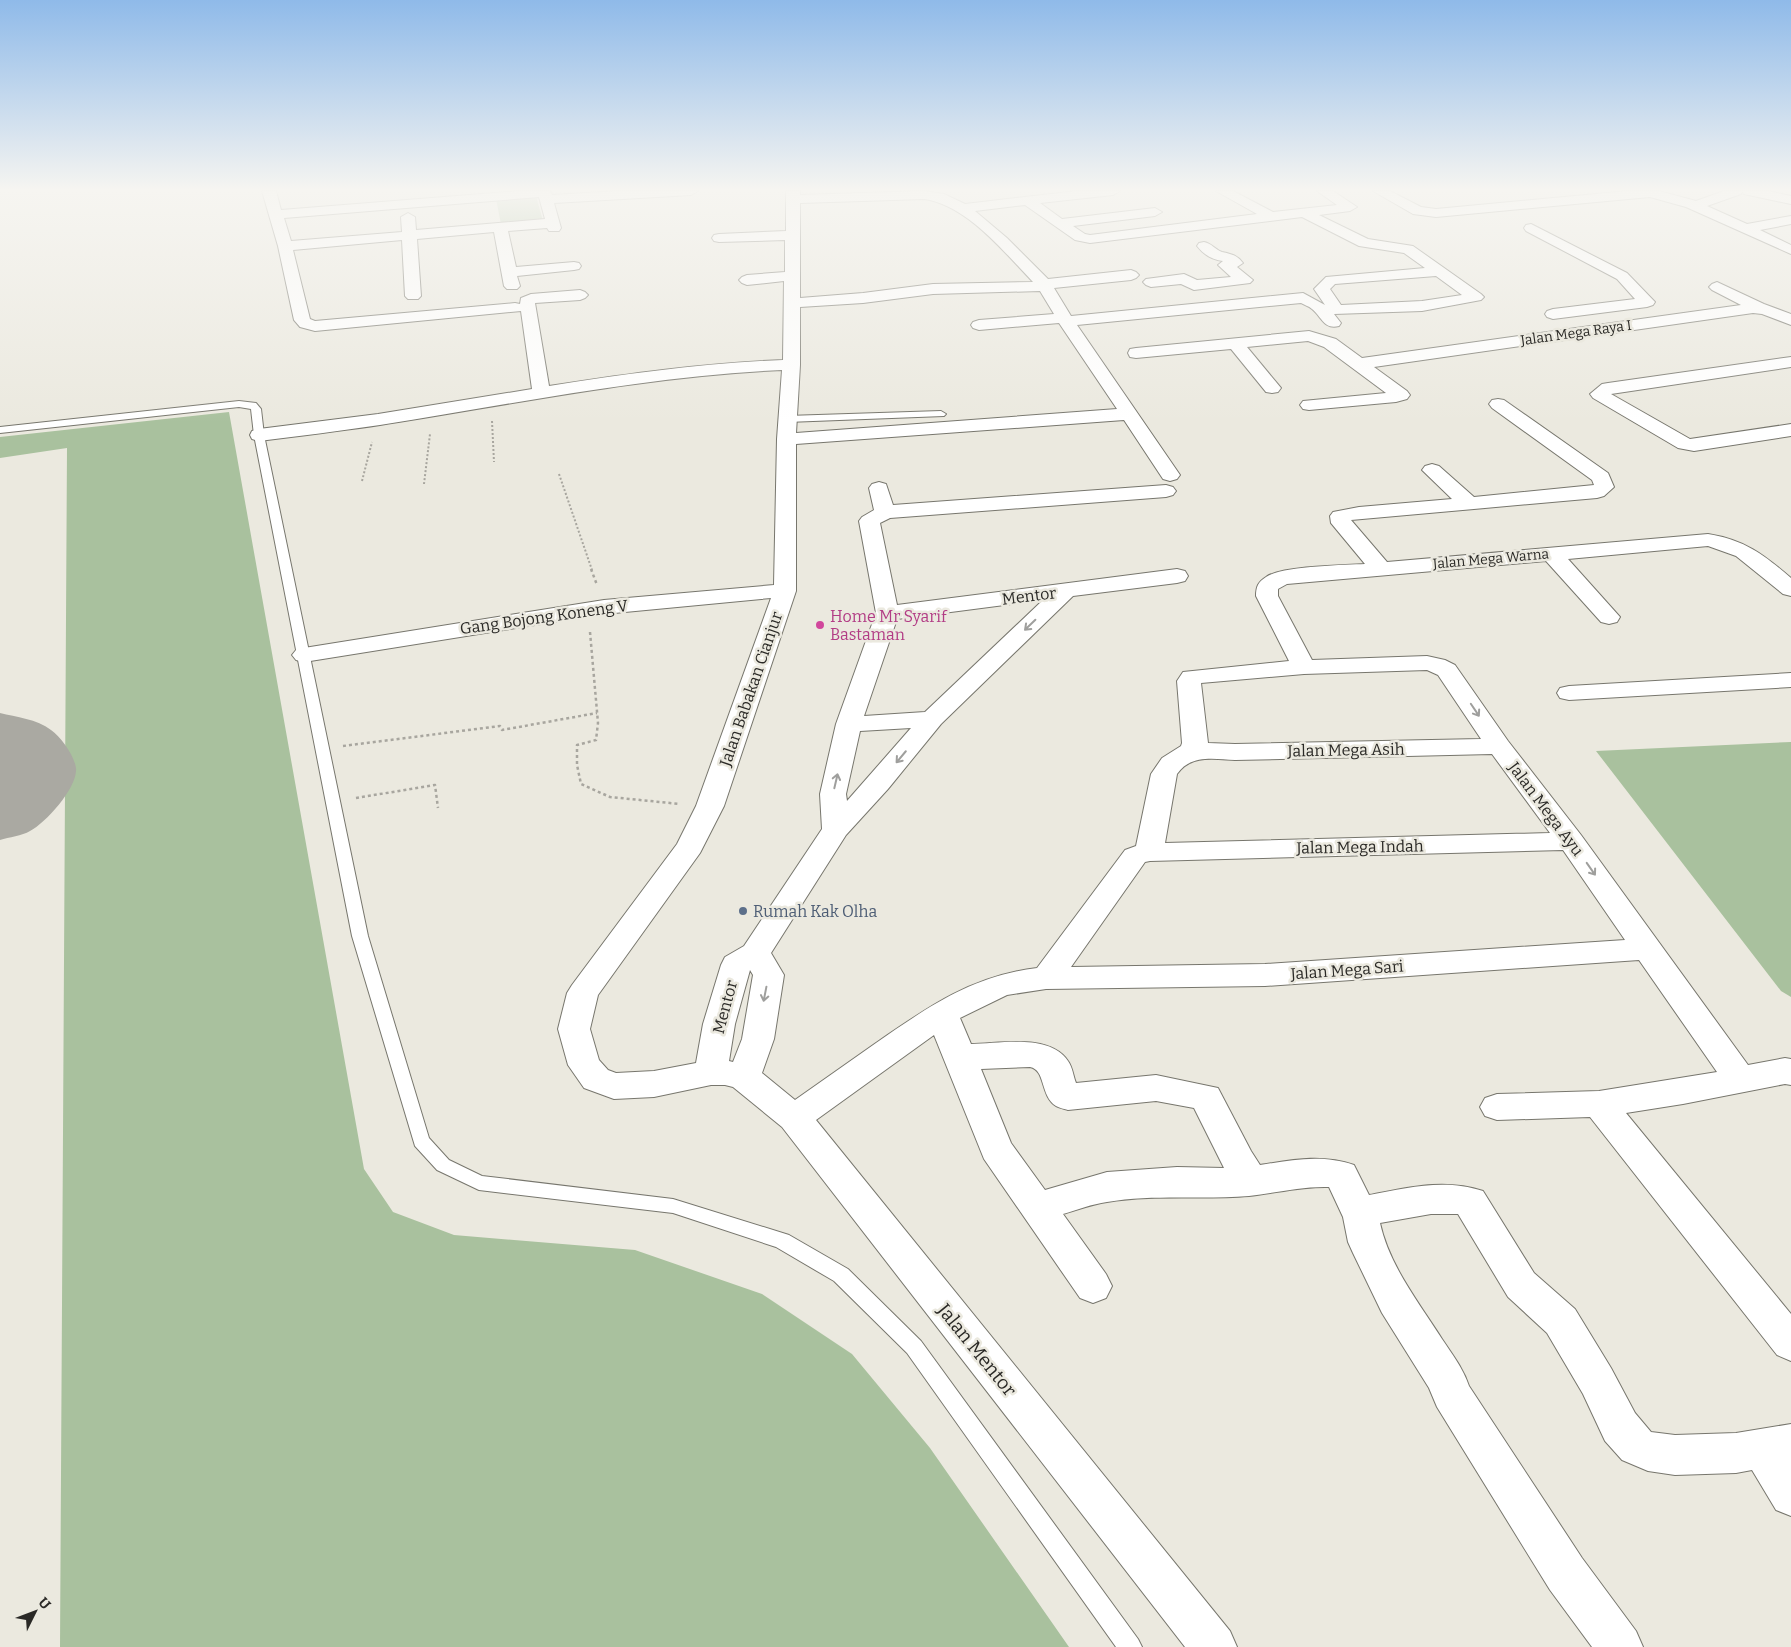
<svg xmlns="http://www.w3.org/2000/svg" width="1791" height="1647" font-family="Bitter,serif">
<style>
.green{fill:#a9c19e}
.lines{fill:none;stroke-linecap:round;stroke-linejoin:round}
.taxiway{fill:#aaa9a2;fill-rule:evenodd}
.lane-casing{stroke:#77766d;stroke-width:2}
.street-casing{stroke:#77766d;stroke-width:2}
.path-far1{stroke:#a8a69f;stroke-width:2;stroke-dasharray:2 2;stroke-linecap:butt}
.path{stroke:#a8a69f;stroke-width:2.5;stroke-dasharray:3 3;stroke-linecap:butt}
.lane{fill:#fff;fill-rule:evenodd}
.street{fill:#fff;fill-rule:evenodd}
.oneway{stroke:#9f9f9d}
.hotel-dot{fill:#d1479c;stroke:#ebe9df;stroke-width:2}
.service-dot{fill:#5c6f8a;stroke:#ebe9df;stroke-width:2}
.labels{text-anchor:middle;dominant-baseline:central;stroke-width:5;stroke-linejoin:round;paint-order:stroke}
.far-street-label{font-size:14px;fill:#2a2926;stroke:#ebe9df}
.street-label{font-size:16px;fill:#2a2926;stroke:#ebe9df}
.hotel-label{font-size:16px;fill:#b23c85;stroke:#ebe9df;text-anchor:start}
.service-label{font-size:16px;fill:#4e5e75;stroke:#ebe9df;text-anchor:start}
.near-street-label{font-size:19px;fill:#2a2926;stroke:#ebe9df}
</style>
<rect width="100%" height="100%" fill="#ebe9df"/>
<!-- green -->
<path class="green" d="M 536,196 L 543,221 L 501,224 L 496,199 Z
M 229,412 L 364,1169 L 393,1212 L 454,1235 L 635,1250 L 762,1294 L 852,1354 L 930,1448 L 1069,1647 L 60,1647 L 67,448 L 0,458 L 0,437 Z
M 1791,742 L 1791,997 L 1781,991 L 1596,751 Z"/>
<g class="lines">
<!-- taxiway -->
<path class="taxiway" d="M 0,713 C 16,717 37,719 51,730 C 61,737 74,755 76,768 C 78,787 46,823 30,831 C 22,836 9,837 0,840 Z"/>
<defs>
<path id="lane" d="M 239,401 L 256,403 L 261,409 L 264,435 L 368,936 L 429,1138 L 449,1160 L 482,1176 L 673,1199 L 789,1235 L 848,1269 L 921,1341 L 1138,1639 L 1142,1647 L 1116,1647 L 907,1353 L 834,1281 L 776,1247 L 673,1213 L 479,1190 L 437,1170 L 415,1146 L 352,936 L 254,435 L 251,409 L 239,407 L 0,433 L 0,427 Z
M 941,411 L 946,414 L 944,416 L 787,422 L 782,419 L 787,416 Z"/>
<path id="street" d="M 262,191 L 276,191 L 281,210 L 520,191 L 550,191 L 552,195 L 619,191 L 698,191 L 691,195 L 554,203 L 561,228 L 559,231 L 549,231 L 547,228 L 508,231 L 516,267 L 574,262 L 579,263 L 581,266 L 579,269 L 574,270 L 517,276 L 520,286 L 517,289 L 507,289 L 504,286 L 494,232 L 417,239 L 421,296 L 418,299 L 408,299 L 405,296 L 402,240 L 293,250 L 310,319 L 315,321 L 515,303 L 520,304 L 521,298 L 531,294 L 580,290 L 585,292 L 588,295 L 585,298 L 580,300 L 535,303 L 549,386 C 626,374 704,363 783,360 L 784,281 L 747,285 L 742,283 L 739,280 L 742,277 L 747,275 L 785,272 L 785,240 L 719,242 L 714,241 L 712,238 L 714,235 L 719,234 L 786,231 L 786,191 L 800,191 L 800,195 L 924,191 L 944,194 L 965,204 L 1077,191 L 1120,191 L 1113,195 L 1040,203 L 1062,219 L 1155,208 L 1162,212 L 1155,216 L 1073,226 L 1085,234 L 1090,235 L 1257,214 L 1216,191 L 1233,191 L 1273,212 L 1337,205 L 1317,191 L 1333,191 L 1357,207 L 1350,211 L 1319,215 L 1368,239 L 1413,246 L 1481,294 L 1484,297 L 1481,300 L 1422,311 L 1334,314 L 1341,323 L 1339,326 C 1324,330 1322,317 1312,309 C 1309,306 1304,305 1301,303 L 1077,325 L 1180,475 L 1177,479 L 1170,481 L 1163,479 L 1124,420 L 796,444 L 796,591 L 724,806 L 700,853 L 598,995 L 590,1029 L 599,1060 L 608,1070 L 616,1073 L 654,1071 L 696,1063 L 703,1024 L 721,965 L 725,957 L 744,946 L 822,829 L 820,794 L 836,724 L 876,613 L 859,521 L 862,517 L 874,510 L 869,488 L 872,484 L 879,482 L 886,484 L 893,505 L 1166,485 L 1173,487 L 1176,491 L 1173,495 L 1166,497 L 890,518 L 880,523 L 897,605 L 1177,569 L 1185,571 L 1188,576 L 1185,581 L 1177,583 L 1073,596 L 941,724 L 888,789 L 846,835 L 771,953 L 784,975 L 774,1039 L 762,1073 L 795,1100 C 822,1081 849,1062 876,1043 C 928,1007 972,976 1037,968 L 1125,850 L 1136,846 L 1151,774 L 1162,758 L 1181,746 L 1182,743 L 1177,681 L 1183,672 L 1289,661 L 1256,596 C 1256,587 1258,582 1266,577 C 1281,566 1344,565 1365,564 L 1331,523 L 1330,516 L 1333,512 L 1359,507 L 1452,499 L 1422,470 L 1425,466 L 1432,464 L 1439,466 L 1474,497 L 1594,485 L 1592,480 L 1492,408 L 1489,404 L 1492,400 L 1498,399 L 1504,400 L 1608,473 L 1614,487 L 1604,496 L 1597,498 L 1351,520 L 1387,562 L 1708,534 C 1745,540 1763,554 1791,578 L 1791,596 L 1783,594 L 1736,556 L 1708,546 L 1568,559 L 1620,617 L 1617,622 L 1609,624 L 1601,622 L 1546,561 L 1287,584 L 1278,589 L 1278,596 L 1312,660 L 1427,656 L 1445,660 L 1455,665 L 1508,741 L 1581,835 L 1748,1065 L 1785,1058 L 1791,1059 L 1791,1085 L 1785,1084 L 1683,1104 L 1626,1113 L 1791,1314 L 1791,1361 L 1777,1355 L 1590,1117 L 1497,1120 L 1485,1116 L 1480,1107 L 1485,1098 L 1497,1094 L 1599,1091 L 1717,1072 L 1639,960 L 1265,986 L 1046,989 L 1007,995 L 960,1018 L 971,1044 C 1000,1044 1049,1033 1068,1061 C 1073,1068 1073,1076 1076,1083 L 1156,1075 L 1218,1088 L 1251,1151 L 1260,1165 C 1292,1160 1322,1154 1354,1165 L 1369,1195 C 1407,1188 1444,1178 1483,1191 L 1534,1273 L 1575,1309 L 1611,1368 L 1635,1413 L 1651,1432 L 1675,1435 L 1736,1433 L 1791,1424 L 1791,1516 L 1776,1510 L 1752,1470 L 1736,1473 L 1675,1475 L 1648,1471 L 1622,1460 L 1605,1441 L 1583,1394 L 1547,1333 L 1508,1297 L 1458,1214 L 1431,1214 L 1380,1223 C 1389,1265 1419,1303 1442,1339 C 1452,1354 1463,1368 1469,1386 L 1582,1558 L 1636,1631 L 1643,1647 L 1592,1647 L 1550,1590 L 1437,1407 L 1429,1388 L 1382,1313 L 1353,1253 L 1348,1242 L 1343,1217 L 1329,1187 C 1302,1186 1276,1193 1249,1196 C 1202,1200 1154,1194 1107,1202 C 1092,1204 1077,1210 1063,1214 L 1106,1274 L 1112,1286 L 1106,1298 L 1093,1303 L 1080,1298 L 984,1159 L 934,1035 L 816,1120 L 1230,1631 L 1237,1647 L 1185,1647 L 782,1127 L 733,1087 L 725,1085 L 711,1085 L 654,1097 L 614,1099 L 584,1088 L 568,1065 L 558,1029 L 567,993 L 572,985 L 677,844 L 696,806 L 771,598 L 604,614 L 304,662 L 296,660 L 292,655 L 296,650 L 304,648 L 604,600 L 774,585 L 777,439 L 782,370 C 646,376 514,404 380,425 C 340,431 299,436 259,441 L 252,439 L 250,435 L 252,431 L 259,429 L 378,414 L 532,389 L 521,311 L 315,331 L 300,327 L 294,320 L 278,246 ZM 539,197 L 545,219 L 416,230 L 415,217 L 408,213 L 401,217 L 402,232 L 291,241 L 284,218 ZM 924,199 C 967,205 1004,252 1033,282 L 933,284 L 863,293 L 800,298 L 800,203 ZM 1025,205 L 1075,240 L 1090,243 L 1302,217 L 1359,246 L 1404,253 L 1425,268 L 1326,277 L 1314,289 L 1325,305 L 1303,293 L 1071,316 L 1054,288 L 1131,280 L 1136,278 L 1139,275 L 1136,272 L 1131,270 L 1048,279 L 1007,238 L 975,211 ZM 1436,276 L 1462,295 L 1422,301 L 1341,305 L 1330,289 L 1335,284 ZM 1040,291 L 1054,314 L 979,320 L 973,322 L 971,325 L 973,328 L 979,330 L 1059,323 L 1117,409 L 796,433 L 800,365 L 800,307 L 863,303 L 933,294 ZM 1043,600 L 925,712 L 864,716 L 897,619 ZM 1427,670 L 1438,675 L 1481,739 L 1235,744 L 1208,743 L 1201,683 L 1304,674 ZM 911,728 L 847,801 L 846,794 L 860,731 ZM 1492,754 L 1550,833 L 1165,843 L 1177,774 C 1191,754 1214,759 1235,760 ZM 1563,850 L 1625,940 L 1265,964 L 1071,967 L 1145,862 L 1150,861 ZM 750,970 L 753,975 L 742,1039 L 733,1062 L 729,1061 L 735,1024 ZM 1030,1067 C 1046,1070 1040,1096 1056,1106 C 1059,1108 1065,1109 1068,1110 L 1156,1101 L 1194,1108 L 1224,1168 L 1177,1167 L 1107,1172 L 1045,1190 L 1011,1143 L 981,1069 Z
M 1373,191 L 1390,191 L 1421,207 L 1436,209 L 1628,191 L 1659,191 L 1696,201 L 1724,191 L 1768,191 L 1791,196 L 1791,204 L 1744,194 L 1742,191 L 1741,194 L 1707,206 L 1747,224 L 1791,216 L 1791,224 L 1760,230 L 1791,245 L 1791,254 L 1686,207 L 1650,197 L 1436,217 L 1413,214 Z
M 1531,224 L 1627,273 L 1655,302 L 1653,305 L 1647,307 L 1553,319 L 1547,317 L 1545,314 L 1547,311 L 1553,309 L 1635,299 L 1617,279 L 1526,231 L 1524,228 L 1526,225 Z
M 1204,242 C 1211,243 1216,250 1222,252 C 1231,254 1237,255 1243,263 L 1237,267 L 1253,280 L 1250,283 L 1194,290 L 1181,284 L 1151,287 L 1146,285 L 1143,282 L 1146,279 L 1184,274 L 1197,280 L 1231,277 L 1218,265 L 1223,261 C 1213,260 1204,255 1197,246 L 1199,243 Z
M 1717,282 L 1764,304 L 1791,314 L 1791,325 L 1762,314 L 1753,313 L 1374,367 L 1407,391 L 1410,395 L 1407,399 L 1396,402 L 1309,410 L 1303,409 L 1300,405 L 1303,401 L 1386,393 L 1324,347 L 1308,341 L 1247,347 L 1281,388 L 1278,392 L 1272,393 L 1266,392 L 1231,349 L 1136,358 L 1130,357 L 1128,353 L 1130,349 L 1136,348 L 1309,331 L 1336,339 L 1362,358 L 1741,305 L 1712,290 L 1709,287 L 1712,284 Z
M 1791,357 L 1791,367 L 1611,394 L 1690,439 L 1791,424 L 1791,436 L 1694,451 L 1678,448 L 1593,398 L 1590,394 L 1602,384 L 1608,383 Z
M 1791,673 L 1791,687 L 1569,700 L 1560,698 L 1557,693 L 1560,688 L 1569,686 Z"/>
</defs>
<!-- lane casing -->
<use href="#lane" class="lane-casing"/>
<!-- street casing -->
<use href="#street" class="street-casing"/>
<!-- path-far1 -->
<path class="path-far1" d="M 492,421 L 494,462
M 559,474 L 592,570
M 362,481 L 372,442
M 424,484 L 430,434"/>
<!-- path -->
<path class="path" d="M 591,569 L 597,585
M 590,632 L 598,723 L 596,740 L 577,745 L 577,765 L 581,784 L 610,797 L 680,804
M 343,746 L 500,726 L 502,730 L 597,713
M 356,798 L 435,785 L 438,808"/>
<!-- lane -->
<use href="#lane" class="lane"/>
<!-- street -->
<use href="#street" class="street"/>
</g>
<!-- one-way arrows -->
<defs><path id="oneway-shaft" d="M-6 0H5M1.5-3L5.5 0L1.5 3" fill="none" stroke-width="1.6" stroke-linecap="round" stroke-linejoin="round" transform="scale(1.25)"/></defs>
<g class="oneway">
<use href="#oneway-shaft" transform="translate(1030 625) rotate(136)"/>
<use href="#oneway-shaft" transform="translate(1475 710) rotate(56)"/>
<use href="#oneway-shaft" transform="translate(901 757) rotate(130)"/>
<use href="#oneway-shaft" transform="translate(836 781) rotate(-77)"/>
<use href="#oneway-shaft" transform="translate(1591 869) rotate(55)"/>
<use href="#oneway-shaft" transform="translate(765 994) rotate(101)"/>
</g>
<!-- sky -->
<linearGradient id="sky" x2="0" y2="1"><stop stop-color="#8fbae9"/><stop offset="0.45" stop-color="#f6f5f1"/><stop offset="1" stop-color="#f6f5f1" stop-opacity="0"/></linearGradient>
<rect width="1791" height="422" fill="url(#sky)"/>
<!-- markers -->
<circle class="hotel-dot" cx="820" cy="625" r="5"/>
<circle class="service-dot" cx="743" cy="911" r="5"/>
<g class="labels">
<!-- far-street labels -->
<g class="far-street-label">
<text transform="translate(1576 333) rotate(-8)">Jalan Mega Raya I</text>
<text transform="translate(1491 559) rotate(-5)">Jalan Mega Warna</text>
</g>
<!-- street labels -->
<g class="street-label">
<text transform="translate(1029 596) rotate(-7)">Mentor</text>
<text transform="translate(544 617) rotate(-8)">Gang Bojong Koneng V</text>
<text transform="translate(751 689) rotate(-71)">Jalan Babakan Cianjur</text>
<text transform="translate(1346 750) rotate(-1)">Jalan Mega Asih</text>
<text transform="translate(1546 809) rotate(53)">Jalan Mega Ayu</text>
<text transform="translate(1360 847) rotate(-1)">Jalan Mega Indah</text>
<text transform="translate(1347 970) rotate(-4)">Jalan Mega Sari</text>
<text transform="translate(725 1007) rotate(-75)">Mentor</text>
</g>
<!-- hotel labels -->
<g class="hotel-label">
<text x="830" y="616">Home Mr Syarif<tspan x="830" dy="18">Bastaman</tspan></text>
</g>
<!-- service labels -->
<g class="service-label">
<text x="753" y="911">Rumah Kak Olha</text>
</g>
<!-- near-street labels -->
<g class="near-street-label">
<text transform="translate(977 1350) rotate(51)">Jalan Mentor</text>
</g>
</g>
<!-- north arrow -->
<g transform="translate(35 1612) rotate(48)" stroke="#ebe9df" stroke-width="4" paint-order="stroke">
<path d="M0-4L9 19L0 12L-9 19Z" fill="#2a2926"/>
<text y="-8" font-size="14" font-weight="bold" text-anchor="middle" fill="#2a2926">U</text>
</g>
</svg>
